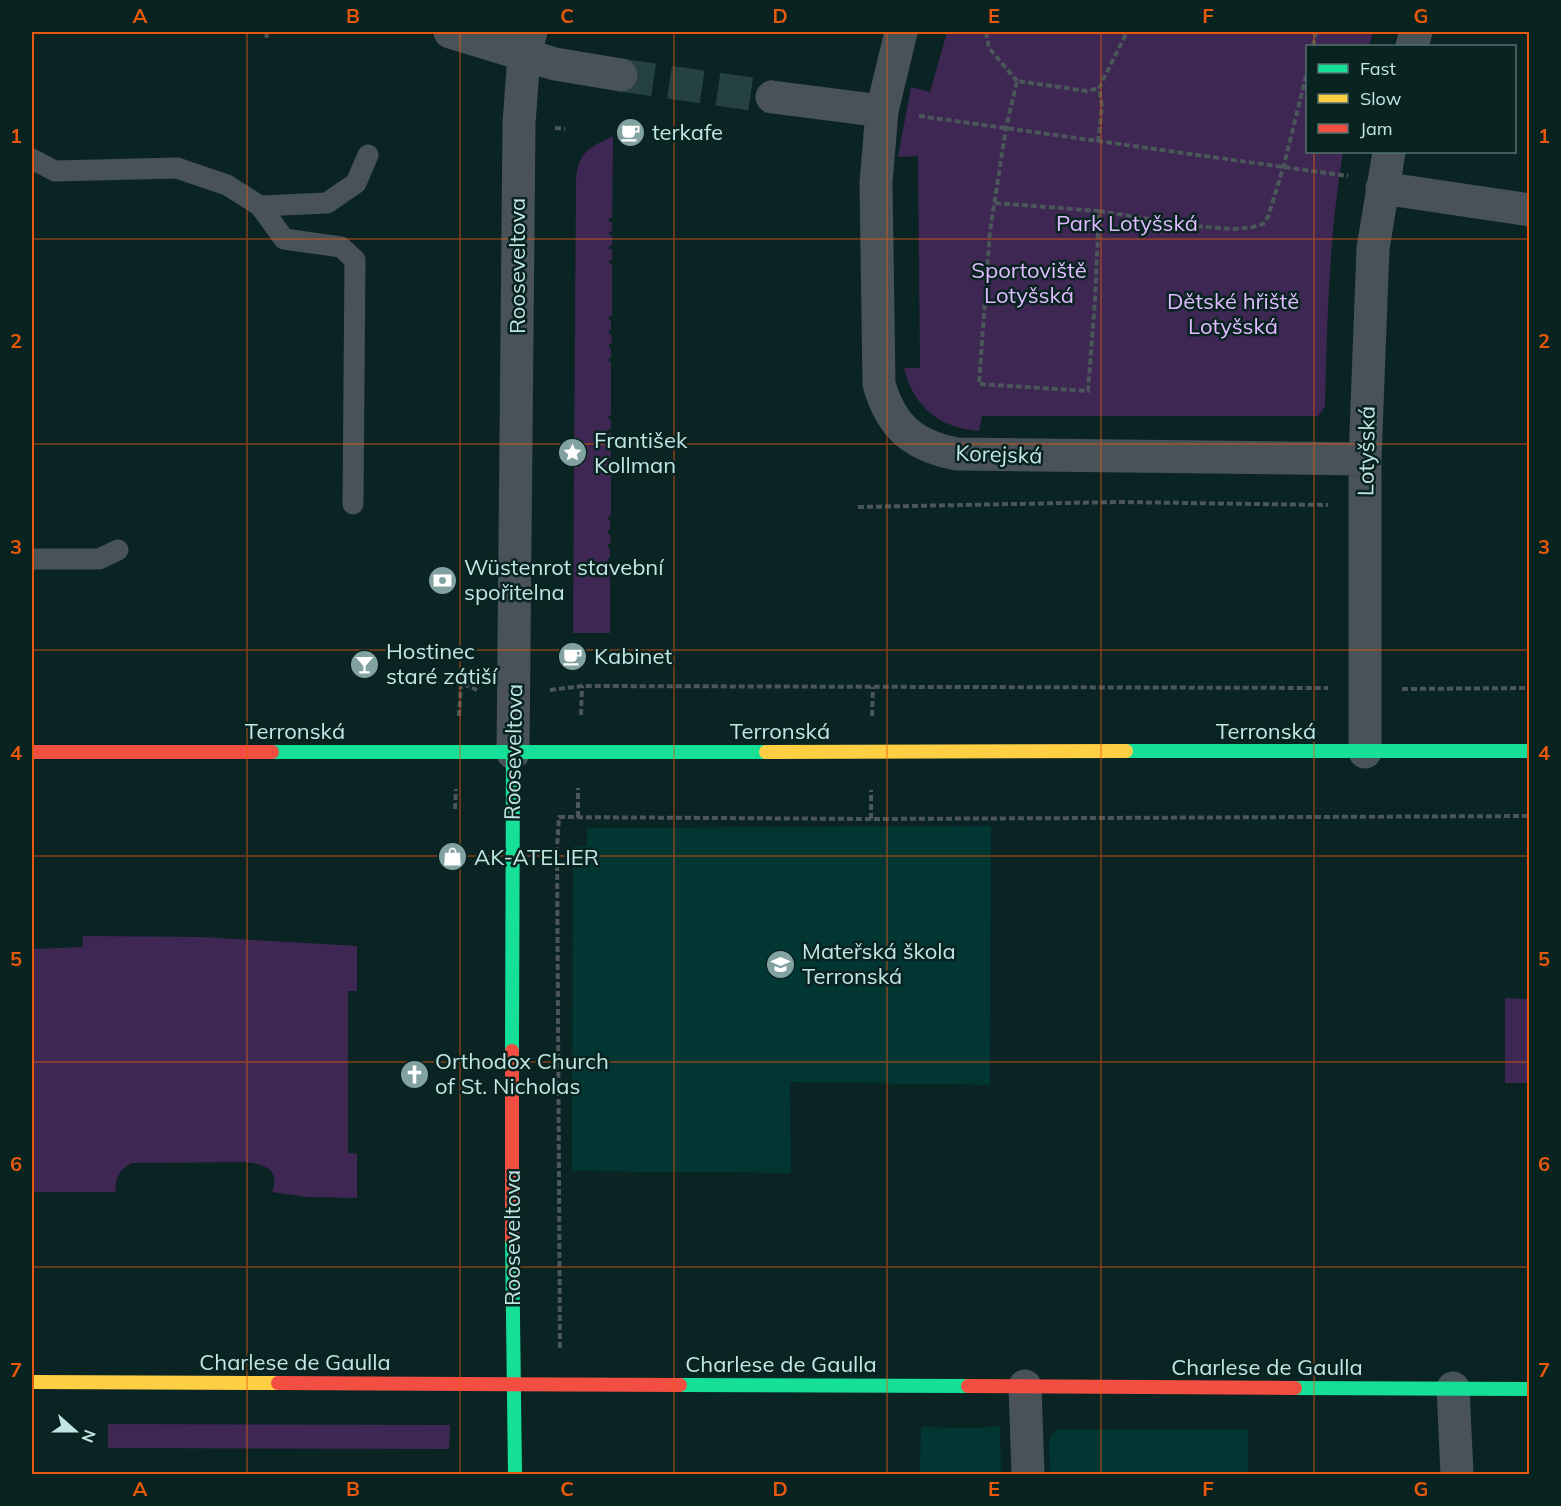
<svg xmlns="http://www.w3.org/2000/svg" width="1561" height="1506" font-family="Mulish,sans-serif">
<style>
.built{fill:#013633}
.green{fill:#3e2753}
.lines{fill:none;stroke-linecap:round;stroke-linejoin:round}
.street-tunnel{stroke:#254140;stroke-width:33;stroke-dasharray:33 16;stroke-linecap:butt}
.path{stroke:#4a5659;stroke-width:4;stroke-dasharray:6 3;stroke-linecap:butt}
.lane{stroke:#485258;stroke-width:21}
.street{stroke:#485258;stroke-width:33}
.fast{stroke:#16e098;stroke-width:14}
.slow{stroke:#ffcf43;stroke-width:14}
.jam{stroke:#f24e42;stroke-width:14}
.grid{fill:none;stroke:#e8590c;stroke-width:1.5;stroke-opacity:0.55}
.labels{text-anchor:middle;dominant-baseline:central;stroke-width:5;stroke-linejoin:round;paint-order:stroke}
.poi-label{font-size:22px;fill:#c1e6e3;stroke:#092321;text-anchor:start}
.park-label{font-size:22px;fill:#e1bbff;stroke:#092321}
.street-label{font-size:22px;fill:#c1e6e3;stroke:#092321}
.neatline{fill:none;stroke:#e8590c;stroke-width:2}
.grid-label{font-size:20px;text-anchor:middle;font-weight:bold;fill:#e8590c}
</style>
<rect width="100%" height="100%" fill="#0a2423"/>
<!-- built -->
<path class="built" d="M 991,826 L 990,1085 L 790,1082 L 791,1173 L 572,1171 L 573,846 L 587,846 L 587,828 Z
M 1000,1426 L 1001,1474 L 920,1474 L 921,1427 L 977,1428 Z
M 1061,1429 L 1248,1429 L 1248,1474 L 1050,1474 L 1049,1440 L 1053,1432 Z"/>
<!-- green -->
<path class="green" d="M 947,32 L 1373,32 L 1369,46 L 1308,46 L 1308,152 L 1343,152 C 1329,235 1327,322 1325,407 L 1318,416 L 982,416 L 979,431 C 939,428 913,406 904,368 L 920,368 L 918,156 L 898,157 L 911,87 L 930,92 Z
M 613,136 L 612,218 L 609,218 L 609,222 L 612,222 L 612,231 L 609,232 L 609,235 L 612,235 L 612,246 L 609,246 L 609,249 L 612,249 L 612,260 L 609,260 L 609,263 L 612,264 L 612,316 L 609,316 L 609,320 L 611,320 L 611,330 L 609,330 L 609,334 L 611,334 L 612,344 L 609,344 L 609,348 L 611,348 L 611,358 L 609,358 L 608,361 L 611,362 L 611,415 L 608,416 L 609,419 L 611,420 L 611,429 L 608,429 L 608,433 L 611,433 L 611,444 L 608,444 L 609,447 L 611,448 L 611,458 L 608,458 L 608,461 L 611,461 L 611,516 L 608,517 L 608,520 L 610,520 L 610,530 L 608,530 L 608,534 L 610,534 L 611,544 L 608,544 L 608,548 L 610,548 L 610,558 L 608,558 L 608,562 L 610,562 L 610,633 L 573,633 L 576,179 C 579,151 589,148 613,136 Z
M 83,936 L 202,937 L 357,946 L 357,991 L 348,991 L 348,1153 L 357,1154 L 357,1198 L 307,1197 L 272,1192 C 281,1169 264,1164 245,1162 L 132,1163 C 120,1169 114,1179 116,1192 L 32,1192 L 32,949 L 82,947 Z
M 1505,998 L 1529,999 L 1529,1083 L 1505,1083 Z
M 108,1424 L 450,1425 L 449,1449 L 108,1448 Z"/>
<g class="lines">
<!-- street-tunnel -->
<path class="street-tunnel" d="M 621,75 L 772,97"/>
<!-- path -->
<path class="path" d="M 266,32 L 267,38
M 986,32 L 989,48 L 1017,81
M 1313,46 L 1316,32
M 919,116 L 1348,176
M 555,128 L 565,129
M 1098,142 L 1102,106 L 1099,88 L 1127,32
M 995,203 L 1099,211 L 1095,300 L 1088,391 L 979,384 L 990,231 L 1006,128 L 1017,81 L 1087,91 L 1099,88
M 1099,211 L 1192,226 L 1235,229 L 1253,227 L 1263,224 L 1268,217 L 1284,165 L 1308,68
M 858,507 L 1118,502 L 1328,505
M 1402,689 L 1530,688
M 550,690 L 582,686 L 1328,688
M 581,715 L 582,686
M 459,716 L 461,683 L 477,690
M 872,716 L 873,687
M 455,809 L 456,789
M 578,817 L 578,788
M 871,819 L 871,790
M 560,1348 L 557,848 L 559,817 L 871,819 L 1530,816"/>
<!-- lane -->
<path class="lane" d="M 32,159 L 55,171 L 177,168 L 227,185 L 260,206 L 284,239 L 341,247 L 355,260 L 353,504
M 260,206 L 327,203 L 356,183 L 368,155
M 32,559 L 99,559 L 118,550"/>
<!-- street -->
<path class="street" d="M 450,32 L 555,64 L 621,75
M 901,32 L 882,111 L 876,183 L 879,384 C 891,427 914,446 957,454 L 1365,459
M 1412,46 L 1416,32
M 772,97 L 882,111
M 1382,188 L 1530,210
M 1365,752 L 1365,459 L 1373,248 L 1389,152
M 513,753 L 519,123 L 524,55 L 531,32
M 1025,1386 L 1028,1474
M 1453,1388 L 1457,1474"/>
<!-- fast -->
<path class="fast" d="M 1126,751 L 1530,751
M 272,752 L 766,752
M 512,1051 L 513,753
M 512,1239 L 515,1474
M 680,1385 L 968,1386
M 1295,1388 L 1530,1389"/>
<!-- slow -->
<path class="slow" d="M 766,752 L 1126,751
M 32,1382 L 278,1383"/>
<!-- jam -->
<path class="jam" d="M 32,752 L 272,752
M 512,1239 L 512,1051
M 278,1383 L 680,1385
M 968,1386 L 1295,1388"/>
</g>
<!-- grid -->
<path class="grid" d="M 247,32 L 247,1474M 460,32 L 460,1474M 674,32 L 674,1474M 887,32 L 887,1474M 1101,32 L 1101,1474M 1314,32 L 1314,46M 1314,152 L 1314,1474M 32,239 L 1530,239M 32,444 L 1530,444M 32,650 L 1530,650M 32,856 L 1530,856M 32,1062 L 1530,1062M 32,1267 L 1530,1267"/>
<!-- icons -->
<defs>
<symbol id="cafe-disc" viewBox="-11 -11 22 22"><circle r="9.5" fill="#81a2a0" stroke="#092321"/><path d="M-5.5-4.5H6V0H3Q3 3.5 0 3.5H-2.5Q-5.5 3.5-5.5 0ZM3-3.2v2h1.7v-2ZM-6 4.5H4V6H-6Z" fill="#fff"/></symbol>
<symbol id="sight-disc" viewBox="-11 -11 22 22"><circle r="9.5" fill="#81a2a0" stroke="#092321"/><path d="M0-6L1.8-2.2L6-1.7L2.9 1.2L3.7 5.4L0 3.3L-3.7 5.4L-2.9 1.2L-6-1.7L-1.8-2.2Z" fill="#fff"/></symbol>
<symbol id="bank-disc" viewBox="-11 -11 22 22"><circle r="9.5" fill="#81a2a0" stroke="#092321"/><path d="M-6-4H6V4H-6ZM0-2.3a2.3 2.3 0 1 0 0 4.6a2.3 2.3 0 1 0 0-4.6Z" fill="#fff"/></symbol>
<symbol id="bar-disc" viewBox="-11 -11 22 22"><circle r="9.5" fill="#81a2a0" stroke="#092321"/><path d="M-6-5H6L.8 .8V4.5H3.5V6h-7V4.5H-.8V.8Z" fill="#fff"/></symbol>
<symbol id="shop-disc" viewBox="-11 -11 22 22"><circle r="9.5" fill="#81a2a0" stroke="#092321"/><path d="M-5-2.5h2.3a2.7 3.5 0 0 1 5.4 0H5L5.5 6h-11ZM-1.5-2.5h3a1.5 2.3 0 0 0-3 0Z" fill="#fff"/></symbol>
<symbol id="school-disc" viewBox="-11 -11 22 22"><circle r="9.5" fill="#81a2a0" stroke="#092321"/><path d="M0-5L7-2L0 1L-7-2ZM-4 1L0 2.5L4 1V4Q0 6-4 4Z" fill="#fff"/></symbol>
<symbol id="church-disc" viewBox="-11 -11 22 22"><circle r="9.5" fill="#81a2a0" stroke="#092321"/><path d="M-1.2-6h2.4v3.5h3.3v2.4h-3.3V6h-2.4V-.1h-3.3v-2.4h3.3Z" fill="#fff"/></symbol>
</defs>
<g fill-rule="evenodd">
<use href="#cafe-disc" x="614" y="116" width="33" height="33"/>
<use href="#sight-disc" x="556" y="436" width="33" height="33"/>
<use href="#bank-disc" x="426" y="564" width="33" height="33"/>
<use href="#cafe-disc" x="556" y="640" width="33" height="33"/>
<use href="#bar-disc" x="348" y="648" width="33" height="33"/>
<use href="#shop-disc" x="436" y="840" width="33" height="33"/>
<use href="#school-disc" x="764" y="948" width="33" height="33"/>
<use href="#church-disc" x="398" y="1058" width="33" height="33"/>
</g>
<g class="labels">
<!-- poi labels -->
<g class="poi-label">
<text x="652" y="132">terkafe</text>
<text x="594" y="440">František<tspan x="594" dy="25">Kollman</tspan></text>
<text x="464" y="567">Wüstenrot stavební<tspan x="464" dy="25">spořitelna</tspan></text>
<text x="386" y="651">Hostinec<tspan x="386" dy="25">staré zátiší</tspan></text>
<text x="594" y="656">Kabinet</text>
<text x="474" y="857">AK-ATELIER</text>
<text x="802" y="951">Mateřská škola<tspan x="802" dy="25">Terronská</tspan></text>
<text x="435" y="1061">Orthodox Church<tspan x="435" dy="25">of St. Nicholas</tspan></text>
</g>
<!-- park labels -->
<g class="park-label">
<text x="1127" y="223">Park Lotyšská</text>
<text x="1029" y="270">Sportoviště<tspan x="1029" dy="25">Lotyšská</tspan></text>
<text x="1233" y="301">Dětské hřiště<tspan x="1233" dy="25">Lotyšská</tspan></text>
</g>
<!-- street labels -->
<g class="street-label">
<text transform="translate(517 266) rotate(-90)">Rooseveltova</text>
<text transform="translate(1366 451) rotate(-89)">Lotyšská</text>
<text transform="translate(999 454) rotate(2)">Korejská</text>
<text x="295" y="731">Terronská</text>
<text x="780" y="731">Terronská</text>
<text x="1266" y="731">Terronská</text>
<text transform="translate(513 752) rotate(-89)">Rooseveltova</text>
<text transform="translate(512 1238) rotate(-90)">Rooseveltova</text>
<text x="295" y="1362">Charlese de Gaulla</text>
<text x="781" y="1364">Charlese de Gaulla</text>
<text x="1267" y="1367">Charlese de Gaulla</text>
</g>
</g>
<!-- border -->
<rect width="1561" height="1506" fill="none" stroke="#092321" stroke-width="66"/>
<!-- legend -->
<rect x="1306" y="45" width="210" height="108" fill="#092321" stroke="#53716f" stroke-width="1.5"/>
<rect x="1318" y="64" width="30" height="9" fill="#16e098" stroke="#53716f" stroke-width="1.5"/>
<text x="1360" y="75" font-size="18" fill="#c1e6e3">Fast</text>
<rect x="1318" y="94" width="30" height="9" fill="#ffcf43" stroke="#53716f" stroke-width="1.5"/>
<text x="1360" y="105" font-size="18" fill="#c1e6e3">Slow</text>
<rect x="1318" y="124" width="30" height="9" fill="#f24e42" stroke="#53716f" stroke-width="1.5"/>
<text x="1360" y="135" font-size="18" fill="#c1e6e3">Jam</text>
<!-- north arrow -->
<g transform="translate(75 1431) rotate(111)" stroke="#092321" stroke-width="4.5" paint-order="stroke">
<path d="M0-4.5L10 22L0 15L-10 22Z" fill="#c1e6e3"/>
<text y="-9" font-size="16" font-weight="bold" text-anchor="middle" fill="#c1e6e3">N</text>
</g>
<rect x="33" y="33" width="1495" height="1440" class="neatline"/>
<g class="grid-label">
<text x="140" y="23">A</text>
<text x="353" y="23">B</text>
<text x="567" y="23">C</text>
<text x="780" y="23">D</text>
<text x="994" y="23">E</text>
<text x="1208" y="23">F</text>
<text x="1421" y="23">G</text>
<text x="16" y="143">1</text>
<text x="1544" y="143">1</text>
<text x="16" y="348">2</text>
<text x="1544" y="348">2</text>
<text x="16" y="554">3</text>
<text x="1544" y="554">3</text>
<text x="16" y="760">4</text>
<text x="1544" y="760">4</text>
<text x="16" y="966">5</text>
<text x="1544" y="966">5</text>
<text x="16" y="1171">6</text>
<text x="1544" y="1171">6</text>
<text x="16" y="1377">7</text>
<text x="1544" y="1377">7</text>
<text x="140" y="1496">A</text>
<text x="353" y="1496">B</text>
<text x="567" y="1496">C</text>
<text x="780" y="1496">D</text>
<text x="994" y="1496">E</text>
<text x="1208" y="1496">F</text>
<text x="1421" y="1496">G</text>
</g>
</svg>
